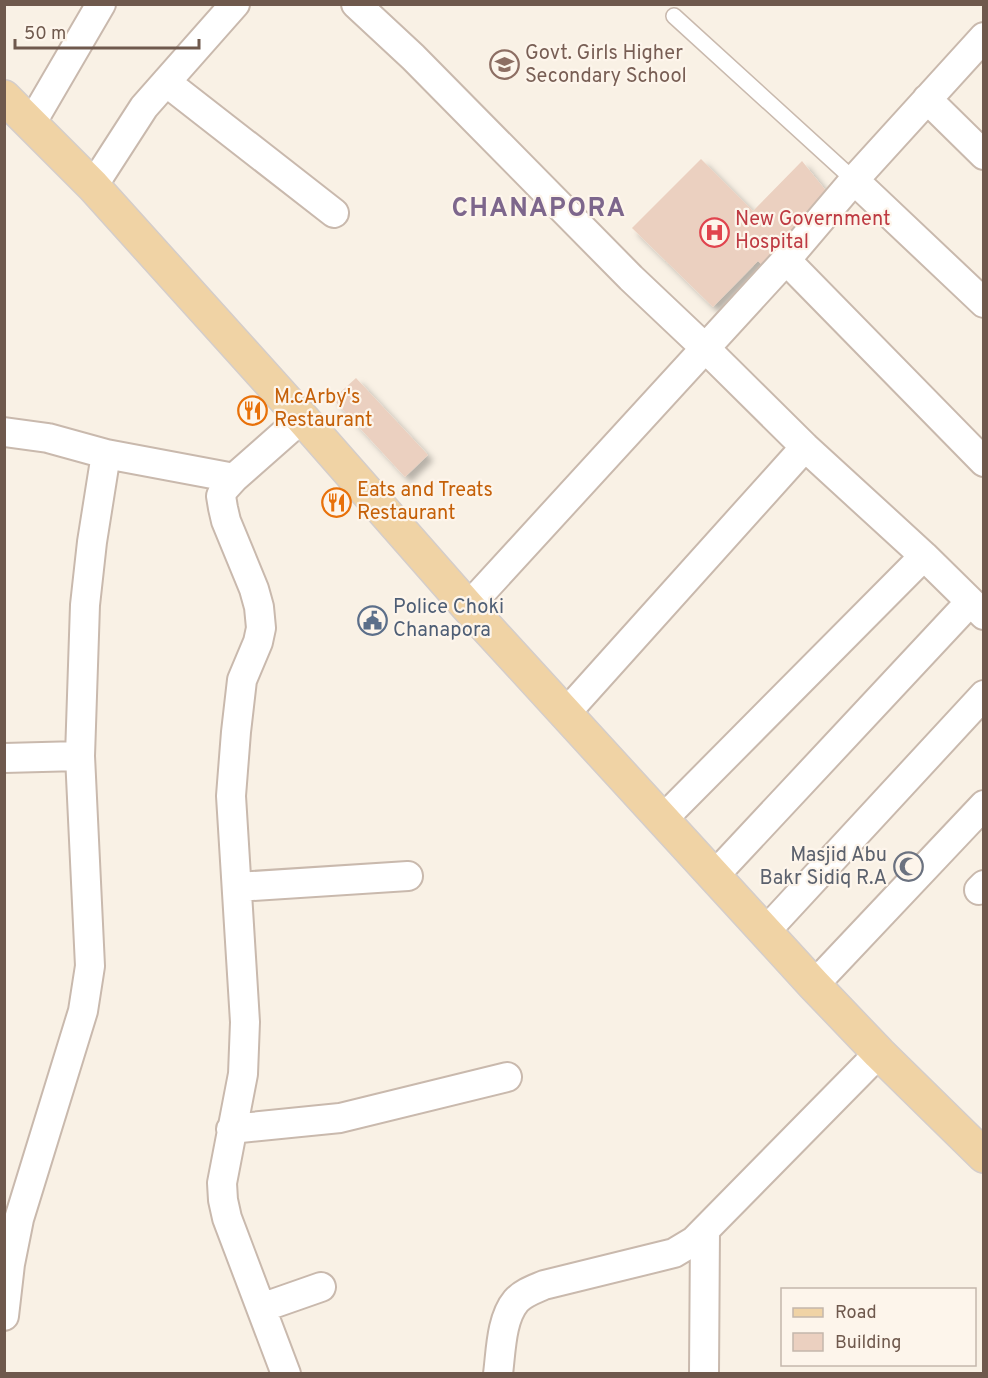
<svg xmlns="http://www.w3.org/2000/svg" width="988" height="1378" font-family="Overpass,sans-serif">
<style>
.building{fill:#ebd0c0;filter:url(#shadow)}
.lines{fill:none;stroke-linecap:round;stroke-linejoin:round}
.lane-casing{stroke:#c9b9ad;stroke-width:18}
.street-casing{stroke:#c9b9ad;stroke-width:32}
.primary-casing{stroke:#d4cdca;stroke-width:36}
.lane{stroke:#fff;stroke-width:15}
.street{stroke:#fff;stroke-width:28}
.primary{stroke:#f0d3a5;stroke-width:33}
.labels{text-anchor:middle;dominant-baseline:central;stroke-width:4.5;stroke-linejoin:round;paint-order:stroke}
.education-label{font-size:20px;fill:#785e54;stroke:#fdf5eb;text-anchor:start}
.health-label{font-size:20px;fill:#be3a42;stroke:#fdf5eb;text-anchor:start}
.food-label{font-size:20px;fill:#c56008;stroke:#fdf5eb;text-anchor:start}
.service-label{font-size:20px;fill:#4e5e75;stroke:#fdf5eb;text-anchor:start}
.worship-label{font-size:20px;fill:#5b616d;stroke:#fdf5eb;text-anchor:end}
.district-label{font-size:26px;font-weight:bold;letter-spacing:1.5px;fill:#7d668c;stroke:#fdf5eb}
</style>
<defs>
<filter id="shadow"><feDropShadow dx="5.5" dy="5.5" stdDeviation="3" flood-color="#0004"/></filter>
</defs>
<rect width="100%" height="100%" fill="#f9f1e5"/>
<!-- building -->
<path class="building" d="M 701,159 L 753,211 L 802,161 L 831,197 L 769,272 L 758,261 L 713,307 L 632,228 Z
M 356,378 L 428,455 L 405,477 L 333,399 Z"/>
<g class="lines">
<defs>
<path id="lane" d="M 674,16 L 854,180"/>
<path id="street" d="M 356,4 L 413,57 L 631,278 L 705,348 L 805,447 L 924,556 L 984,615
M 166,82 L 334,213
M 927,99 L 984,155
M 31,124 L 101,4
M 854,180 L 984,303
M 93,186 L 144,107 L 235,4
M 786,260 L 984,462
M 4,432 L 48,438 L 106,454 L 234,478
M 468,607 L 786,260 L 854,180 L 984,37
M 565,714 L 805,447
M 4,758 L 80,756
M 663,819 L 924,556
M 714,876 L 970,602
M 237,887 L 408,876
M 979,890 L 984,885
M 765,932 L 984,695
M 814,985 L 984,805
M 231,1129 L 340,1118 L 507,1077
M 261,1308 L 321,1287
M 4,1316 L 10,1264 L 19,1219 L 83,1011 L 90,966 L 80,756 L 85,605 L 92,542 L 106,454
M 286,1374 L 227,1218 L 223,1200 L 222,1183 L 243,1074 L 245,1022 L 231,796 L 236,732 L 242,680 L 258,642 L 261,628 L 259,607 L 254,589 L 226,521 L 223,508 L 221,496 L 224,489 L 234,478 L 302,418
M 498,1374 C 501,1351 501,1319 516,1301 C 523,1293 535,1289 544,1285 L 674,1253 L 694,1241 L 879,1053
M 704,1374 L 705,1231"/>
<path id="primary" d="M 4,97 L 93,186 L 302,418 L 468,607 L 814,985 L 879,1053 L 984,1156"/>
</defs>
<!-- lane casing -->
<use href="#lane" class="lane-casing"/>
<!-- street casing -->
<use href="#street" class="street-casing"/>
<!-- primary casing -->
<use href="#primary" class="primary-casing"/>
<!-- lane -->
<use href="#lane" class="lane"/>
<!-- street -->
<use href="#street" class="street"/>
<!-- primary -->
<use href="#primary" class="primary"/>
</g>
<!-- icons -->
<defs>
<symbol id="school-ring" viewBox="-11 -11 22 22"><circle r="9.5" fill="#fdf5eb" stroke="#8d6e63" stroke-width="1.5"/><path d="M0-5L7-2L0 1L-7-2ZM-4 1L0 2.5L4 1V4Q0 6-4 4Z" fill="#8d6e63"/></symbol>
<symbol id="hospital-ring" viewBox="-11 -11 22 22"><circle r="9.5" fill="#fdf5eb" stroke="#e0444e" stroke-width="1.5"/><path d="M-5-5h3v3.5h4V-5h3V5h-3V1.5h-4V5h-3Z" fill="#e0444e"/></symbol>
<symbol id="restaurant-ring" viewBox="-11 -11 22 22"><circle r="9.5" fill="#fdf5eb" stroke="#e8710a" stroke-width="1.5"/><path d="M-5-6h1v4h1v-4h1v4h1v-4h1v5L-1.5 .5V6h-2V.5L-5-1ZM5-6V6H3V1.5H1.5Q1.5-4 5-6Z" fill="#e8710a"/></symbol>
<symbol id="civic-ring" viewBox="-11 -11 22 22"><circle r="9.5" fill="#fdf5eb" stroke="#5c6f8a" stroke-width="1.5"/><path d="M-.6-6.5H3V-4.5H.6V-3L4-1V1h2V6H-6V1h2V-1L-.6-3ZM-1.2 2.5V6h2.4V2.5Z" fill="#5c6f8a"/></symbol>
<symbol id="mosque-ring" viewBox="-11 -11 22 22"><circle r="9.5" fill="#fdf5eb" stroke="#6b7280" stroke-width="1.5"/><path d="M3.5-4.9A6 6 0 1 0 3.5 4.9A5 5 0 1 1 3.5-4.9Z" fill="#6b7280"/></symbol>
</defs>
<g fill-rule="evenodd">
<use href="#school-ring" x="488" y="48" width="33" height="33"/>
<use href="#hospital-ring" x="698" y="216" width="33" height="33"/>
<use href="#restaurant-ring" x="236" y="394" width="33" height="33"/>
<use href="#restaurant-ring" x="320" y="486" width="33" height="33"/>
<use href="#civic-ring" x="356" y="604" width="33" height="33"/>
<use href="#mosque-ring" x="892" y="850" width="33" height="33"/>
</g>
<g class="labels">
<!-- education labels -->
<g class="education-label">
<text x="525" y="54">Govt. Girls Higher<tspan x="525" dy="23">Secondary School</tspan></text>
</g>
<!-- health labels -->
<g class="health-label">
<text x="735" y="220">New Government<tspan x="735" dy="23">Hospital</tspan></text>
</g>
<!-- food labels -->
<g class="food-label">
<text x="274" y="398">M.cArby's<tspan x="274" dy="23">Restaurant</tspan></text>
<text x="357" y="491">Eats and Treats<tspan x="357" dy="23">Restaurant</tspan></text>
</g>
<!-- service labels -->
<g class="service-label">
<text x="393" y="608">Police Choki<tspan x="393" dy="23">Chanapora</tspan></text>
</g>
<!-- worship labels -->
<g class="worship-label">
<text x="887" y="856">Masjid Abu<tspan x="887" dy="23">Bakr Sidiq R.A</tspan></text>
</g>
<!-- district labels -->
<g class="district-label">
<text x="539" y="209">CHANAPORA</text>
</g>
</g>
<!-- border -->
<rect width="988" height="1378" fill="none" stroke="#6f594d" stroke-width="12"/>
<!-- legend -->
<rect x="781" y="1288" width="195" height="78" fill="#fdf5eb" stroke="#c4b7ac" stroke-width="1.5"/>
<rect x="793" y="1308" width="30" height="9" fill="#f0d3a5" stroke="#c4b7ac" stroke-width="1.5"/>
<text x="835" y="1318" font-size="18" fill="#6f594d">Road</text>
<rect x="793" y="1333" width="30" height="18" fill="#ebd0c0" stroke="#c4b7ac" stroke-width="1.5"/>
<text x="835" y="1348" font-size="18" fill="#6f594d">Building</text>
<!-- scale -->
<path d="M15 39v9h184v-9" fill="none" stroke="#6f594d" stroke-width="3"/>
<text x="24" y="39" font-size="18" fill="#6f594d" stroke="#fdf5eb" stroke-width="4.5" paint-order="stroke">50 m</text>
</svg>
